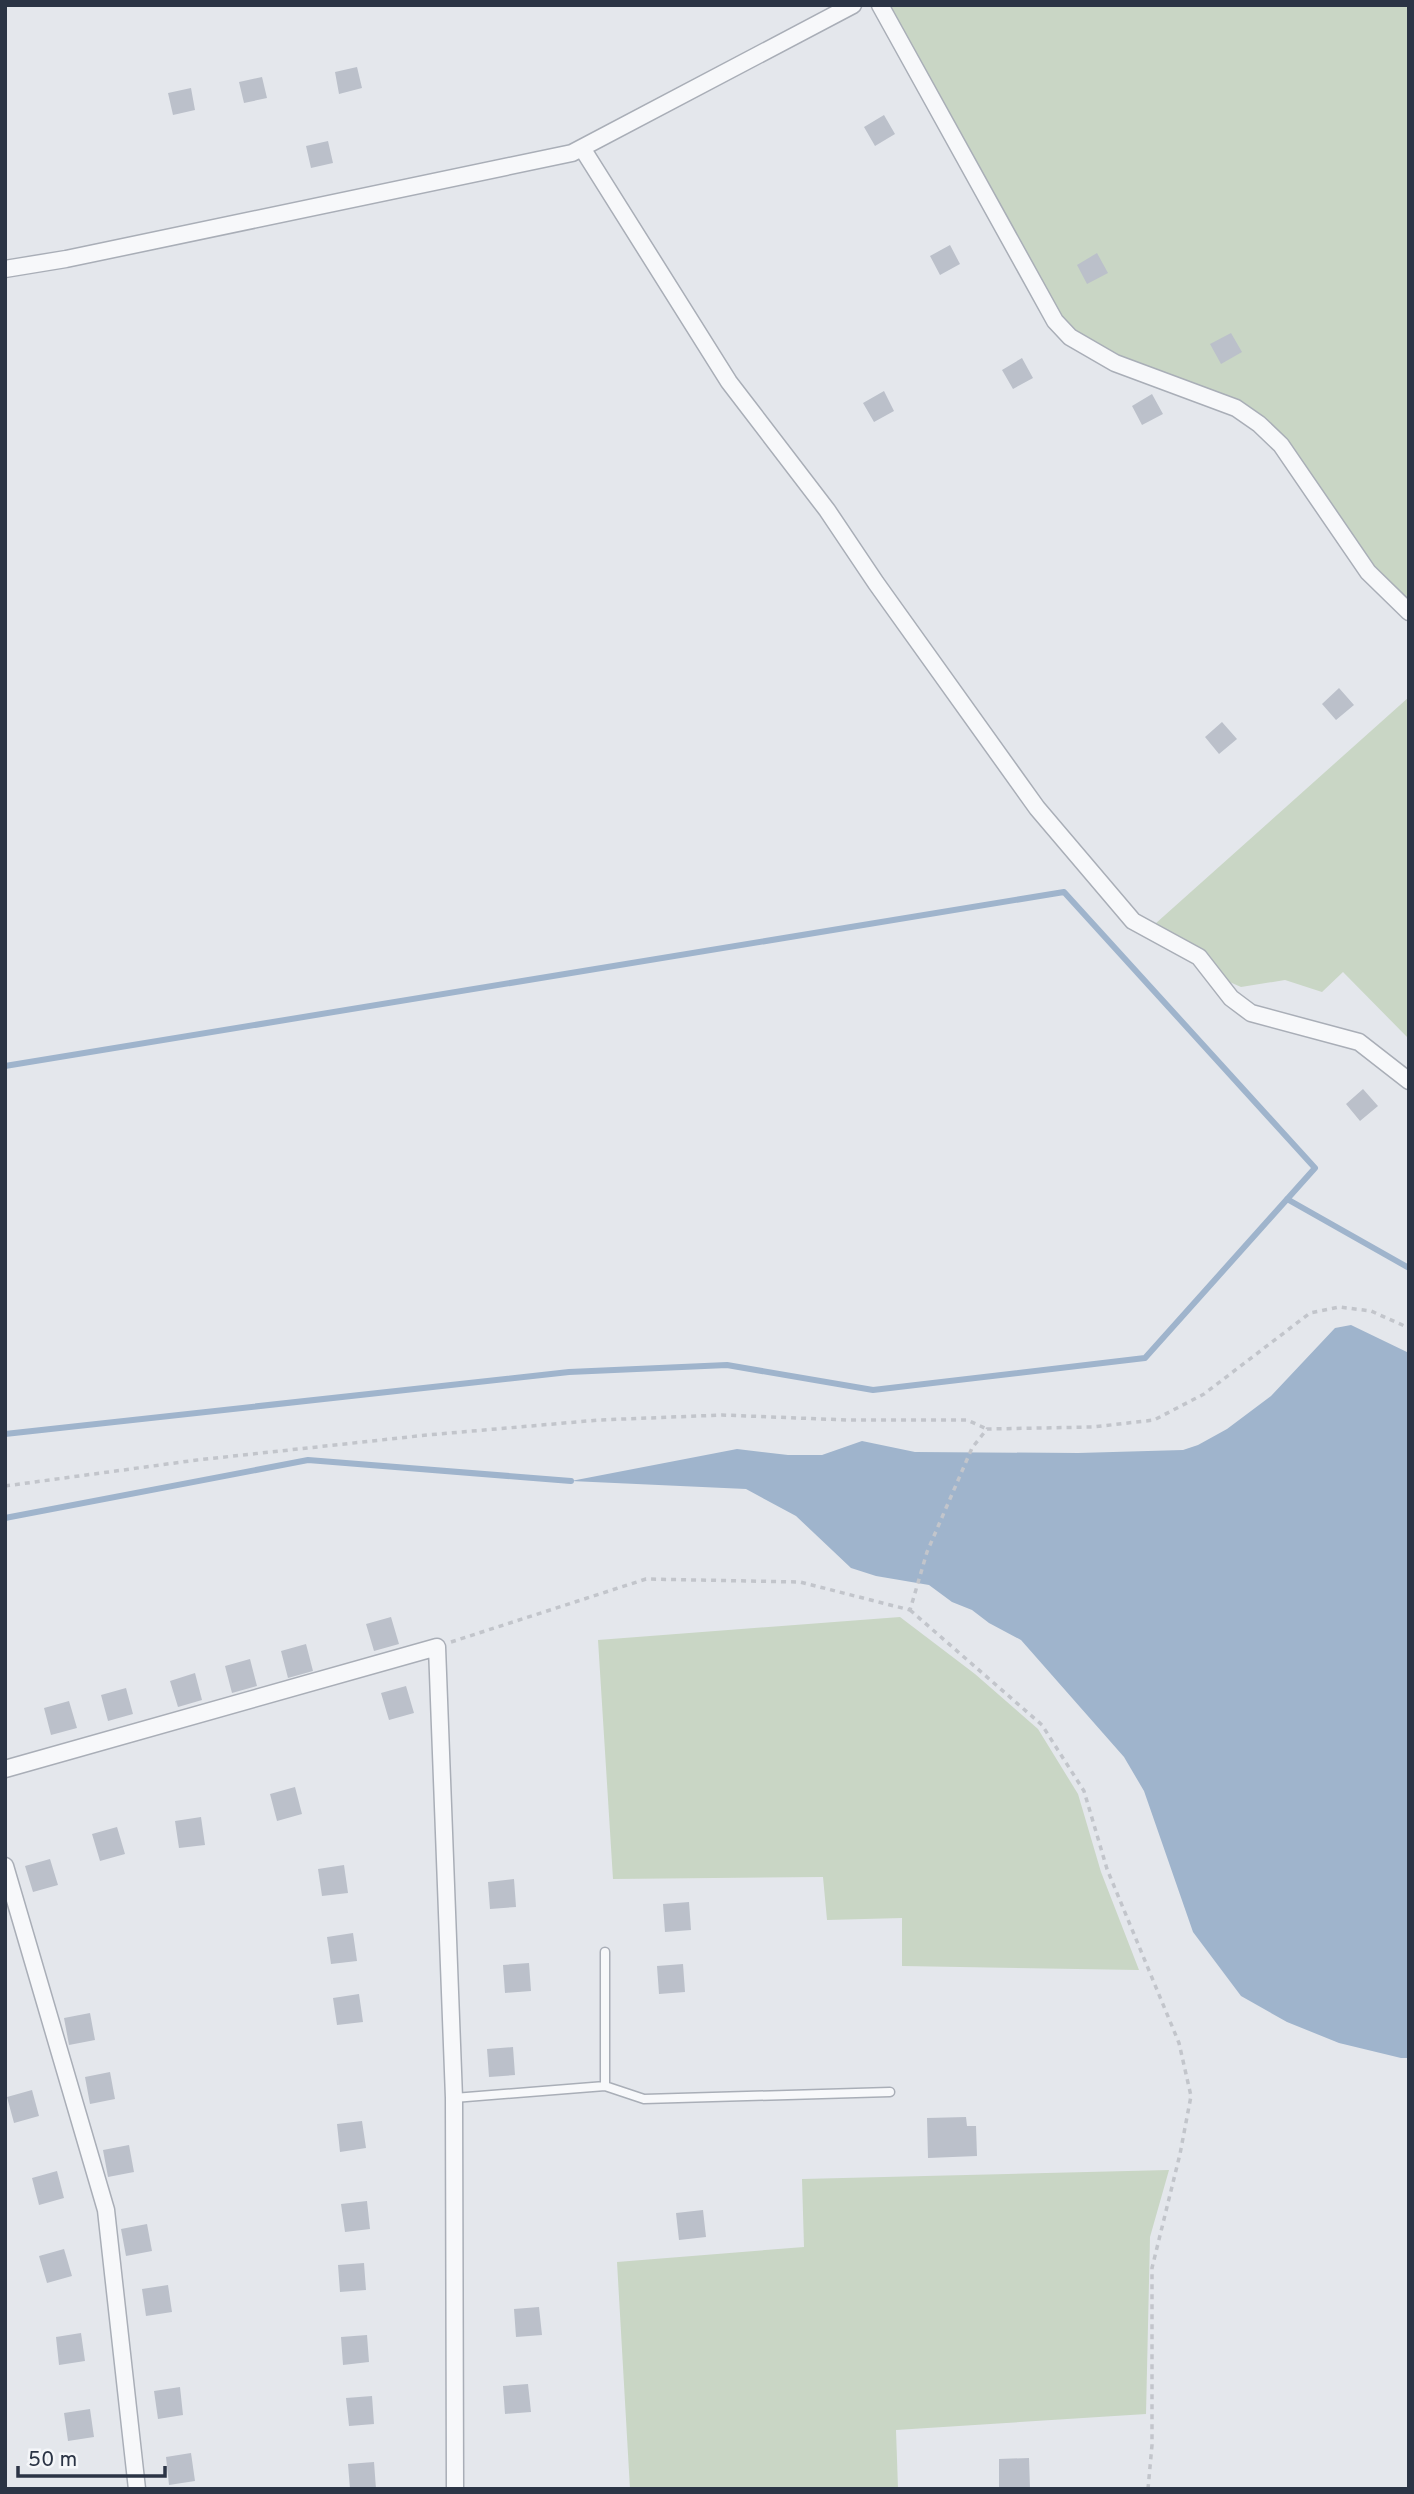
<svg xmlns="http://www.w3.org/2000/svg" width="1414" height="2494" font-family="Overpass,sans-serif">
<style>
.green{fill:#c9d6c5}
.water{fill:#9fb4cc}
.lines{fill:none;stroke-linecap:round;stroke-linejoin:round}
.stream{stroke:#9fb4cc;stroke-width:6}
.building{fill:#bbc0ca}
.service-casing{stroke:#a9aeb7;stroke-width:11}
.minor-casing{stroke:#a9aeb7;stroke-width:19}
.path{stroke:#c2c5cb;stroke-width:3.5;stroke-dasharray:5 5;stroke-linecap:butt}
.service{stroke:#f7f8fa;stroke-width:8}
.minor{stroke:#f7f8fa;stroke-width:16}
</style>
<rect width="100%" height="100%" fill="#e4e7ec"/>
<!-- green -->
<path class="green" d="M 880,5 L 1409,5 L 1409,612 L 1259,424 L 1070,337 Z
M 1409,697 L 1409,1039 L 1343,972 L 1322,992 L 1285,980 L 1241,987 L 1200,969 L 1155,924 Z
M 900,1617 L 975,1674 L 1038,1729 L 1078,1794 L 1101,1872 L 1139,1970 L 902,1966 L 902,1918 L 827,1920 L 823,1877 L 613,1879 L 598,1640 Z
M 1169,2170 L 1150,2237 L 1146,2414 L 896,2430 L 898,2489 L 630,2489 L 617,2262 L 804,2247 L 802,2179 Z"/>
<!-- water -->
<path class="water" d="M 1351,1325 L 1409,1353 L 1409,2058 L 1401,2058 L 1339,2043 L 1287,2022 L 1241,1996 L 1193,1932 L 1144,1791 L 1124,1757 L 1021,1640 L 989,1623 L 972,1610 L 952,1602 L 929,1585 L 876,1576 L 851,1568 L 796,1516 L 746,1489 L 571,1481 L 737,1449 L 788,1455 L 822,1455 L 862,1441 L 915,1452 L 1078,1453 L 1183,1450 L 1198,1445 L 1227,1429 L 1271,1396 L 1335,1328 Z"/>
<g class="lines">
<!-- stream -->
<path class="stream" d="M 5,1066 L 1064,892 L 1315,1168 L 1145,1358 L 873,1390 L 727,1365 L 569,1372 L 5,1434
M 1287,1199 L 1409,1268
M 5,1518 L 308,1460 L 571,1481"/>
</g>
<!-- building -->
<path class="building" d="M 357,67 L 362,88 L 339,94 L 335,72 Z
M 262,77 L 267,98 L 244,103 L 239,82 Z
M 191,88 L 195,110 L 173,115 L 168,93 Z
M 884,115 L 895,134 L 875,146 L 864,127 Z
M 328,141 L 333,163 L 311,168 L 306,146 Z
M 950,245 L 960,264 L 940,275 L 930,256 Z
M 1097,253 L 1108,273 L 1087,284 L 1077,265 Z
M 1231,333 L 1242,352 L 1221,364 L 1210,344 Z
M 1022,358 L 1033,378 L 1013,389 L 1002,370 Z
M 884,391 L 894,411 L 874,422 L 863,403 Z
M 1152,394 L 1163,414 L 1142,425 L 1132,406 Z
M 1339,688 L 1354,705 L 1336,720 L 1322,704 Z
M 1222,722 L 1237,739 L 1219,754 L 1205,737 Z
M 1363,1089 L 1378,1106 L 1360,1121 L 1346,1104 Z
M 391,1617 L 399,1644 L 374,1651 L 366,1624 Z
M 306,1644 L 313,1671 L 288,1678 L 281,1651 Z
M 250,1659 L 257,1686 L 232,1693 L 225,1666 Z
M 195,1673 L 202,1700 L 178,1707 L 170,1681 Z
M 406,1686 L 414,1713 L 389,1720 L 381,1693 Z
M 126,1688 L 133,1714 L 108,1721 L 101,1695 Z
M 69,1701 L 77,1728 L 51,1735 L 44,1708 Z
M 295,1787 L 302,1814 L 277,1821 L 270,1794 Z
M 201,1817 L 205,1845 L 179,1848 L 175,1821 Z
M 117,1827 L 125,1854 L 100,1861 L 92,1834 Z
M 50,1859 L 58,1885 L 33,1892 L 25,1866 Z
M 344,1865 L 348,1893 L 322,1896 L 318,1869 Z
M 514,1879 L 516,1907 L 490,1909 L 488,1882 Z
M 689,1902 L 691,1930 L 665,1932 L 663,1904 Z
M 353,1933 L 357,1961 L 331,1964 L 327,1937 Z
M 529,1963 L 531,1991 L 505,1993 L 503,1965 Z
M 683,1964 L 685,1992 L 659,1994 L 657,1966 Z
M 359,1994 L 363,2022 L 337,2025 L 333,1998 Z
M 90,2013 L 95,2040 L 69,2045 L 64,2018 Z
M 513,2047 L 515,2075 L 489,2077 L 487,2049 Z
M 110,2072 L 115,2099 L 90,2104 L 85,2077 Z
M 32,2090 L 39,2116 L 14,2123 L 7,2097 Z
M 966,2117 L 967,2126 L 976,2126 L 977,2156 L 928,2158 L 927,2118 Z
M 362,2121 L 366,2148 L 340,2152 L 337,2124 Z
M 129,2145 L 134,2172 L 108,2177 L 103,2150 Z
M 57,2171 L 64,2198 L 39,2205 L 32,2178 Z
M 367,2201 L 370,2229 L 345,2232 L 341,2204 Z
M 703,2210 L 706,2237 L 679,2240 L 676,2213 Z
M 147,2224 L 152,2251 L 126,2256 L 121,2229 Z
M 64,2249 L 72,2276 L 47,2283 L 39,2256 Z
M 364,2263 L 366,2290 L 340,2292 L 338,2265 Z
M 168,2285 L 172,2312 L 146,2316 L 142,2289 Z
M 539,2307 L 542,2335 L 516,2337 L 514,2309 Z
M 81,2333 L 85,2361 L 59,2365 L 56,2337 Z
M 367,2335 L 369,2362 L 343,2365 L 341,2337 Z
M 528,2384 L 531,2412 L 505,2414 L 503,2386 Z
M 180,2387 L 183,2415 L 158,2419 L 154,2391 Z
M 372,2396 L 374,2424 L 349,2426 L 346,2398 Z
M 90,2409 L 94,2437 L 68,2441 L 64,2413 Z
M 191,2453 L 195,2481 L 169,2485 L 166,2457 Z
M 1029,2458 L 1030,2489 L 999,2489 L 999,2459 Z
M 374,2462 L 376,2489 L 350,2489 L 348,2464 Z"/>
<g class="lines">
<defs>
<path id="service" d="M 605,1952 L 605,2086
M 454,2098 L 605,2086 L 644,2099 L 890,2092"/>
<path id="minor" d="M 880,5 L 1055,321 L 1070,337 L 1115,363 L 1236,408 L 1259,424 L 1281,445 L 1368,572 L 1409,612
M 582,148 L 729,382 L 827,510 L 876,583 L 1037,808 L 1133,921 L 1199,957 L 1231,998 L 1251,1013 L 1359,1042 L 1409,1081
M 5,269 L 66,259 L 572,153 L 853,5
M 5,1769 L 437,1647 L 454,2098 L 455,2489
M 5,1866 L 106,2210 L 137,2489"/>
</defs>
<!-- service casing -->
<use href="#service" class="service-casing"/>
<!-- minor casing -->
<use href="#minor" class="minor-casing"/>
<!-- path -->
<path class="path" d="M 5,1486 L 197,1460 L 427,1435 L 599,1420 L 722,1415 L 848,1420 L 967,1420 L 987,1429
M 910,1610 L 1042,1725 L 1084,1791 L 1107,1869 L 1179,2043 L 1191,2096 L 1180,2154 L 1152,2268 L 1152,2445 L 1148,2489
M 451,1642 L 646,1579 L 800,1582 L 910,1610 L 927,1552 L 972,1448 L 987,1429 L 1093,1427 L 1154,1420 L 1204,1394 L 1310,1313 L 1339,1307 L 1371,1311 L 1409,1328"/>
<!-- service -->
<use href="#service" class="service"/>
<!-- minor -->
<use href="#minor" class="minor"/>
</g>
<!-- border -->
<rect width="1414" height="2494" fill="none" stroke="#2b3445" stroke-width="14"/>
<!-- scale -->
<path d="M18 2466v10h147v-10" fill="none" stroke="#2b3445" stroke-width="3.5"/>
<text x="28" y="2466" font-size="21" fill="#2b3445" stroke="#f4f6f9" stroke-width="5" paint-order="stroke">50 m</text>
</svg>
